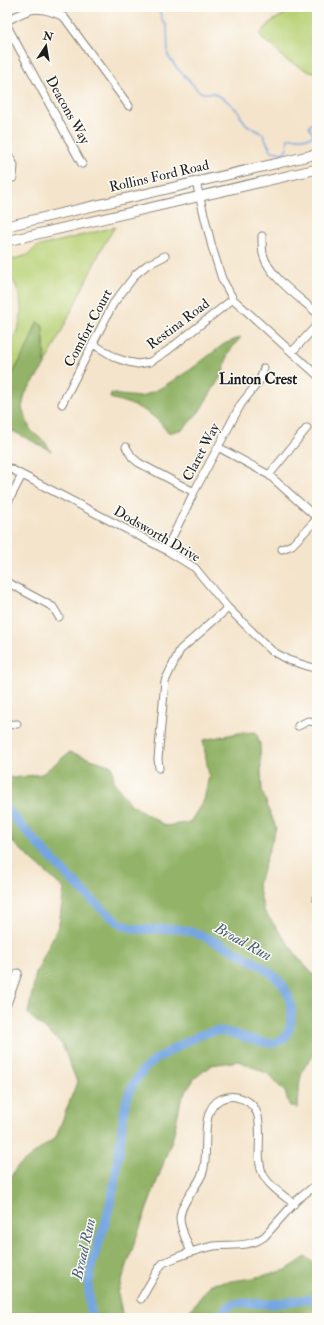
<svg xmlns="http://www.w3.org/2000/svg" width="324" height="1325" font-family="'IM FELL Double Pica',serif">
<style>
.green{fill:#b8d176;stroke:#6a7649}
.forest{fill:#92b367;stroke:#576842}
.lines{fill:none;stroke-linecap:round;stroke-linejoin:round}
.stream{stroke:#76a6e0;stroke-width:1.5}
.river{stroke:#76a6e0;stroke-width:9}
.minor-casing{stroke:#888074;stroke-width:9}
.major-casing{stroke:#888074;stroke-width:11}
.minor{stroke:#fff;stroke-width:7}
.major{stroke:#fff;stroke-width:9}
.labels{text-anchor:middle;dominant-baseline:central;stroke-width:3;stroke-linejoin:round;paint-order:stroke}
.street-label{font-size:14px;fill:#1c1c1c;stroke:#fdfcf7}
.neighbourhood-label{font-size:15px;font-weight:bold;fill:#1c1c1c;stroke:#fdfcf7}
.water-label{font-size:15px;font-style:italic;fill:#445a74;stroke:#fdfcf7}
</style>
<rect width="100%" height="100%" fill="#fdfcf7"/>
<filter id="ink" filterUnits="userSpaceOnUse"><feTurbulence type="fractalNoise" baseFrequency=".025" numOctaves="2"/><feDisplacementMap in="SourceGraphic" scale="8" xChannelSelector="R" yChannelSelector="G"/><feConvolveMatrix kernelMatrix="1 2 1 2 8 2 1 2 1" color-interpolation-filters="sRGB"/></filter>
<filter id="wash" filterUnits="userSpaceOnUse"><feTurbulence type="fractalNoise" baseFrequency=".012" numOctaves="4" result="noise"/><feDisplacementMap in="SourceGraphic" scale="16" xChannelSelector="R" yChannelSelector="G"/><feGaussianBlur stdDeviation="0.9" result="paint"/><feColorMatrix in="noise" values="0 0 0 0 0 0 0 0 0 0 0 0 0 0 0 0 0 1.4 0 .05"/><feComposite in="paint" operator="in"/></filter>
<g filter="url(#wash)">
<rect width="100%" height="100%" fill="#f4e4cb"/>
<!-- green -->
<path class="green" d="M 291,7 L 317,7 L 317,73 L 310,72 L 284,59 L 273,46 L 263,40 L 260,34 L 272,21 L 285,14 Z
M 115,227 L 103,246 L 45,365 L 44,338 L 37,322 L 29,344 L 12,375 L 7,375 L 7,346 C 23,330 25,304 15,284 C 10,274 7,274 7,261 L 28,255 L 36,247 Z"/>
<!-- forest -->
<path class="forest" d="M 37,322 L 43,326 L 45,365 L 25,394 L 22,408 L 30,429 L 36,435 L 45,442 L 51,451 L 7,428 L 7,394 L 12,375 L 29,344 Z
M 241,337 L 228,353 L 223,373 L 199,412 L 183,429 L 168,433 C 153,410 134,405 110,398 L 111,393 L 119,395 L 141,397 L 159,389 L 190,370 L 224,344 Z
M 256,732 L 260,744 L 262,791 L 276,828 L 258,885 L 264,911 L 298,957 L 317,979 L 317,1052 C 297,1071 300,1082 298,1108 L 290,1107 L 285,1092 L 268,1074 L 239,1061 L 211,1065 L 194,1079 L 181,1100 L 173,1137 L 134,1244 L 118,1293 L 123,1318 L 7,1318 L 7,1183 L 17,1167 L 56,1137 L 77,1082 L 62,1044 L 28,1014 L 36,973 L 59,924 L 64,889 L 7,837 L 7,775 L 12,778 L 42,774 L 70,752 L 112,766 L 114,782 L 129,803 L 166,826 L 190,822 L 204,800 L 209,776 L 203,740 L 239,733 Z
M 306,1257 L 317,1265 L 317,1318 L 184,1318 L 211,1284 L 253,1278 L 286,1270 Z"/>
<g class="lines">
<!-- stream -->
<path class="stream" d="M 158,7 L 163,22 L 167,26 L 168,56 L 176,67 L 199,91 L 203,93 L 213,93 L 226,100 L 240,113 L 240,116 L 247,125 L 263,134 L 268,145 L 272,151 L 283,153 L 287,148 L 288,138 L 307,138 L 314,136 L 309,127 L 313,122 L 317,96"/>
<!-- river -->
<path class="river" d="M 7,809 C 30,836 54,862 79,887 C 92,900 106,914 122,924 C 138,934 160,927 178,929 C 201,931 267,965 281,983 C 290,993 293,1008 291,1021 C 286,1065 240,1029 217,1031 C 199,1032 170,1051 155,1060 C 142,1069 132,1084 127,1099 C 123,1110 123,1123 121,1135 C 119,1154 116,1173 113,1191 C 110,1204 107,1218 103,1231 C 97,1247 91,1264 89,1282 C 88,1293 91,1306 91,1318
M 218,1318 L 228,1307 L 233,1304 L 243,1303 L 272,1304 L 317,1298"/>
</g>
</g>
<g filter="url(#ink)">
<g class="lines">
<defs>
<path id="minor" d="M 7,21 C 31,7 39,5 64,17 L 129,106
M 7,26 L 82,164
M 7,153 L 14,165 L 13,178
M 196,182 L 212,247 L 222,279 L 233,299 L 317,375
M 262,236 C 262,241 262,248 263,254 C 269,277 300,298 317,313
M 93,344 L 116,358 L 128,362 L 138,364 L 150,362 L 167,351 L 233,299
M 292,352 L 317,325
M 62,404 L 113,304 L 136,274 L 147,265 L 165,256
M 126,447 L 132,457 L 139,463 L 194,492
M 218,447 L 269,475 L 317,518
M 7,467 L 166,550 L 195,568 L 228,608 L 272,651 L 288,660 L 317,669
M 269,475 L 307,428
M 7,504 L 22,475
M 282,549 L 292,545 L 317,519
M 166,550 L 194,492 L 241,404 L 260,380 L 264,368
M 7,582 L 53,607 L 59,617
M 7,725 L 17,724
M 298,726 L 308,721 L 317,722
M 159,768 L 158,759 L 165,681 L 180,650 L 228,608
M 316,898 L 317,897
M 7,1004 L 18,973
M 191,1252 C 187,1242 180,1229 180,1218 C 181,1201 198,1187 203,1172 C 210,1150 198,1110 221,1099 C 226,1097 231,1096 236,1097 C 274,1104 252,1148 262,1172 C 267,1185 283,1195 294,1204
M 141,1299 L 159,1268 L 163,1263 C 179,1256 197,1249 214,1246 C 232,1244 250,1248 265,1236 L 297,1200 L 317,1184"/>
<path id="major" d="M 7,226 L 317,154
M 7,241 L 317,169"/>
</defs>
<!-- minor casing -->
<use href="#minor" class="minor-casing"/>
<!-- major casing -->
<use href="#major" class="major-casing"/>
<!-- minor -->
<use href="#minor" class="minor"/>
<!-- major -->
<use href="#major" class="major"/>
</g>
</g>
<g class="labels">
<!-- street labels -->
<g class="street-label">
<text transform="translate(68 110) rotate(61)">Deacons Way</text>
<text transform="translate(159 176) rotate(-13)">Rollins Ford Road</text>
<text transform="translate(178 324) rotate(-37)">Restina Road</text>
<text transform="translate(88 328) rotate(-62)">Comfort Court</text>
<text transform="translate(201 452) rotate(-62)">Claret Way</text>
<text transform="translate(157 534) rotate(30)">Dodsworth Drive</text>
</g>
<!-- neighbourhood labels -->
<g class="neighbourhood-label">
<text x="258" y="379">Linton Crest</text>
</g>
<!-- water labels -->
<g class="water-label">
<text transform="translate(243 942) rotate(29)">Broad Run</text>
<text transform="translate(84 1249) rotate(-77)">Broad Run</text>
</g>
</g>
<!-- margin -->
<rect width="324" height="1325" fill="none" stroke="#fdfcf7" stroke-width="24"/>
<!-- north arrow -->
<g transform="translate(46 46) rotate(12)" stroke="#fdfcf7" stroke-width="3" paint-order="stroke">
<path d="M0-3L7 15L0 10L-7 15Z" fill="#1c1c1c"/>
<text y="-6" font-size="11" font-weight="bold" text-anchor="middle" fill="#1c1c1c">N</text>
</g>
</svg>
